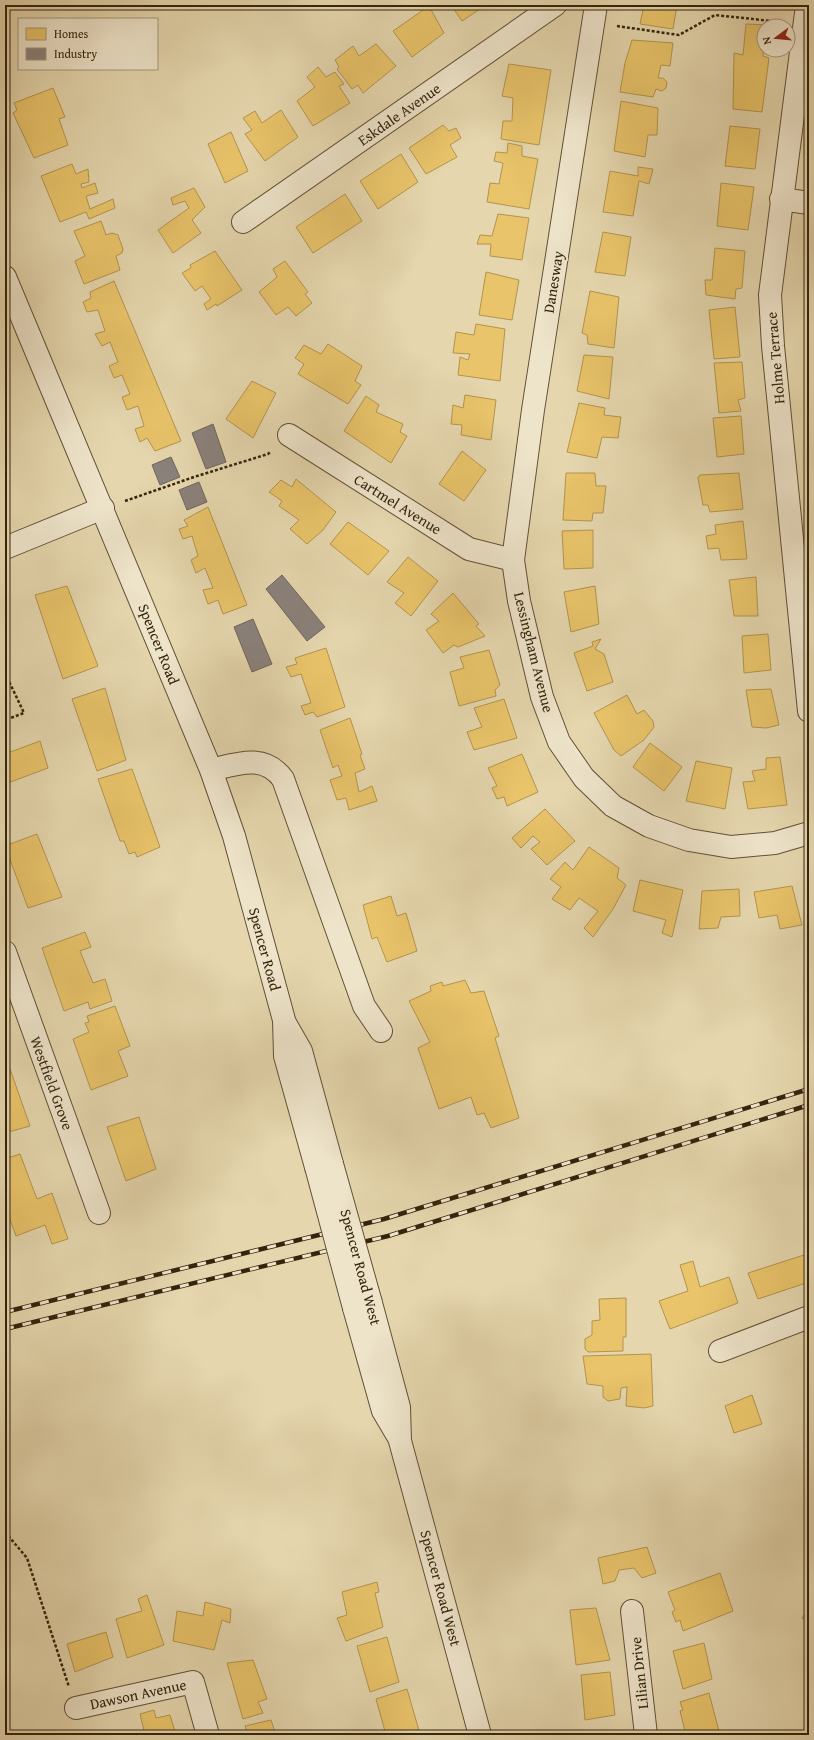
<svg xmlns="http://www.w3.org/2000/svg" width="814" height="1740" font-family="'Gentium Book Plus',serif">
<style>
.homes{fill:#e9c46a;stroke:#b3944e}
.industry{fill:#8a817c;stroke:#70655b}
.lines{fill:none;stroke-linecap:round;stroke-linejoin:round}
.minor-casing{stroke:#615035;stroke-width:24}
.path{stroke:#35240d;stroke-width:2.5;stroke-dasharray:3 2;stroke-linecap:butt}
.minor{stroke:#eee4ca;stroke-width:22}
.rail-casing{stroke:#35240d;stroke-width:4.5}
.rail{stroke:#eee4ca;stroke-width:3;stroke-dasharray:9;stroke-linecap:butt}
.minor-bridge-casing{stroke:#615035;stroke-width:24;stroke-linecap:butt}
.minor-bridge{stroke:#eee4ca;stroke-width:22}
.labels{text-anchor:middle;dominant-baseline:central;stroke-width:4;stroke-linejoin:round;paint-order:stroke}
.street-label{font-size:15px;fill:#35240d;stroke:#eee4ca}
</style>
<rect width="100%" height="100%" fill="#e5d6ad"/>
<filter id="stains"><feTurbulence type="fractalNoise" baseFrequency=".005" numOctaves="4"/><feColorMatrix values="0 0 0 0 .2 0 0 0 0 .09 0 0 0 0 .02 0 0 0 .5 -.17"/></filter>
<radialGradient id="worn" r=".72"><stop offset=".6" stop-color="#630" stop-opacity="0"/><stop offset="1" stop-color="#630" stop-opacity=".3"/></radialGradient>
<!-- homes -->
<path class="homes" d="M 451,5 L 486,5 L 462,21 Z
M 644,5 L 677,6 L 673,29 L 640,24 Z
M 429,6 L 444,33 L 412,57 L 393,31 Z
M 746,24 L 768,25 L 764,26 L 763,56 L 769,58 L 762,112 L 733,109 L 734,53 L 743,55 Z
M 632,40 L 673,43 L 670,66 L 661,65 L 658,78 L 663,78 L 667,82 L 666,88 L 662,91 L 656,89 L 653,97 L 620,92 L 625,63 Z
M 376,44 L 396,66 L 363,93 L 358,85 L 352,89 L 337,69 L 339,67 L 335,60 L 353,46 L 359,56 Z
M 509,64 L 551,70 L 539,145 L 501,139 L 503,121 L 512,121 L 513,98 L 502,96 Z
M 318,67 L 326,77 L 335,72 L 344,84 L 339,86 L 350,103 L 313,126 L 297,101 L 315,87 L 307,77 Z
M 53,88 L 65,117 L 59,119 L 68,145 L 34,158 L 13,113 L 17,110 L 14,103 Z
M 621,101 L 658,108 L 657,135 L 648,135 L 645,157 L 614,151 Z
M 281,110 L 298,137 L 265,161 L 245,134 L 252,130 L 243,118 L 255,111 L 262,123 Z
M 443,125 L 449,131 L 456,128 L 461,138 L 450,145 L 457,157 L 426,174 L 409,148 Z
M 730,126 L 760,129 L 755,169 L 725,166 Z
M 231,132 L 248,171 L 225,183 L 208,144 Z
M 508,143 L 522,146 L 522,156 L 538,159 L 529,209 L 487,202 L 490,183 L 499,184 L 503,163 L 494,161 L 496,152 L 507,153 Z
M 401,154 L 418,182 L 378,209 L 360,181 Z
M 72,164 L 76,174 L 88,169 L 89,182 L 81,184 L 82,188 L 95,183 L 98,193 L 86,196 L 90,209 L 113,199 L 115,208 L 89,219 L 86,212 L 60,222 L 41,176 Z
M 638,167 L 653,169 L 649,184 L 639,181 L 633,216 L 603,212 L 610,171 L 638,176 Z
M 721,183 L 754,187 L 748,230 L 717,226 Z
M 194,188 L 205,207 L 192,220 L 201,233 L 173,253 L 158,230 L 189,208 L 185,201 L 173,205 L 171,198 Z
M 345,194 L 362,221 L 313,253 L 296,227 Z
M 498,214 L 529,218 L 522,260 L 490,256 L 491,244 L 477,244 L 480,235 L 492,236 Z
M 101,221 L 106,235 L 112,233 L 118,235 L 123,249 L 122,253 L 116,256 L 120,270 L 84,284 L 75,261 L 85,256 L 74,231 Z
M 603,232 L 631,237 L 625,276 L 595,272 Z
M 715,248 L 745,251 L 742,288 L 736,289 L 735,299 L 706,295 L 705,280 L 712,280 Z
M 215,251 L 242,290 L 217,306 L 216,304 L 207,310 L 204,304 L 211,299 L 202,286 L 195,291 L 182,273 L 191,268 L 190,265 Z
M 285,261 L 308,292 L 305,294 L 312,303 L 296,316 L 288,307 L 276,315 L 259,292 L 277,277 L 273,269 Z
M 486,272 L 519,280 L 512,320 L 479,315 Z
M 114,281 L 181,441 L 155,451 L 147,438 L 140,442 L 135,429 L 144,426 L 138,406 L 127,410 L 122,397 L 130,394 L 122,375 L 114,378 L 109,366 L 118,362 L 110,342 L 102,346 L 95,334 L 105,331 L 98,310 L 87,312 L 83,302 L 91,298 L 90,292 Z
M 590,291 L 619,297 L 614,348 L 588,344 L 587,335 L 582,333 Z
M 735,307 L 740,357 L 714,359 L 709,310 Z
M 476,324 L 505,329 L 500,381 L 458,375 L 460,357 L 468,360 L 470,354 L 453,353 L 456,332 L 474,335 Z
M 328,344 L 362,366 L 355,381 L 361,385 L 348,404 L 298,374 L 304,364 L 295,358 L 304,345 L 321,354 Z
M 584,355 L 613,357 L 609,399 L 577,391 Z
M 742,362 L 745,398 L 738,400 L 741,411 L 719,413 L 714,363 Z
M 252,381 L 276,393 L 253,438 L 226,419 Z
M 465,395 L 496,400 L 491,440 L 461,435 L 462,425 L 451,424 L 453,405 L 463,408 Z
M 366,396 L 379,405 L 376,412 L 403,424 L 400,432 L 407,436 L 391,463 L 344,431 Z
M 579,403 L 605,408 L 604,415 L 621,417 L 618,438 L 602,437 L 597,458 L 567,452 Z
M 741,416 L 744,454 L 717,457 L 713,418 Z
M 5,445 L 9,457 L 9,464 L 5,465 Z
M 462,451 L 486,470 L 464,501 L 439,484 Z
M 566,473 L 595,473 L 596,486 L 606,486 L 603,513 L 593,513 L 592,521 L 563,520 Z
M 739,473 L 743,509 L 710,512 L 708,505 L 703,505 L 698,478 L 700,475 Z
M 296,479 L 336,512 L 323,530 L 307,544 L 290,529 L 299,520 L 279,506 L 282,501 L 269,492 L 281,480 L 292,487 Z
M 208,507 L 247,605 L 223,614 L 218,600 L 208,604 L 203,590 L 213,588 L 205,568 L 196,573 L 191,560 L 198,556 L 192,536 L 183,539 L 179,529 L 188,526 L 184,520 Z
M 743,521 L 747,559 L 721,560 L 719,548 L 708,549 L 706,536 L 716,534 L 715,525 Z
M 348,522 L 389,551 L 368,575 L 330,544 Z
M 593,530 L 593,568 L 564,569 L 562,531 Z
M 408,557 L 438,581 L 411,616 L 395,603 L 404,593 L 387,582 Z
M 756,577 L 758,616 L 734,616 L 729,580 Z
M 67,586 L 98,666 L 63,679 L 35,595 Z
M 595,586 L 599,624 L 571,632 L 564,592 Z
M 453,593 L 479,624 L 476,626 L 485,636 L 458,647 L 454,645 L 443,653 L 426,630 L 439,621 L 431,614 Z
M 768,634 L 771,670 L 744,673 L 742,636 Z
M 601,639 L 595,649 L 604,654 L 613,682 L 587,691 L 574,653 L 593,646 L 592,642 Z
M 326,648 L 345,707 L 317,717 L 313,712 L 305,715 L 301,706 L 311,703 L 301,674 L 291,677 L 286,667 L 297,664 L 295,658 Z
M 489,650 L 500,685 L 495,690 L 496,696 L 459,706 L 450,672 L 464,668 L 460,657 Z
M 105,688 L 126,760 L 97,771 L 72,699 Z
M 771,689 L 779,725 L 766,728 L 752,727 L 746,690 Z
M 627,695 L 637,714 L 644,710 L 653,721 L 654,727 L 644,740 L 621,756 L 614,750 L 594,713 Z
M 504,699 L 517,738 L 474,750 L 467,732 L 482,727 L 474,708 Z
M 350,718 L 362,754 L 360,755 L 365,769 L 355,773 L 359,792 L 372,786 L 377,801 L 349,810 L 346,798 L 337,800 L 330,780 L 342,776 L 338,765 L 333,768 L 320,730 Z
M 40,741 L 48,768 L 5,784 L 5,754 Z
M 650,743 L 682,767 L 664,791 L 633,767 Z
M 522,754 L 538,792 L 507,806 L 504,797 L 497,799 L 492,788 L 497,786 L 488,768 Z
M 780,757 L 787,805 L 748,809 L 743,782 L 755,781 L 752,771 L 766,769 L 766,758 Z
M 696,761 L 732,768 L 725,809 L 686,801 Z
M 132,769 L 160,847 L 137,857 L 135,852 L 129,854 L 124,841 L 120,841 L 98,779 Z
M 545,809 L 575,841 L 547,865 L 531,849 L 540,842 L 533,836 L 521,848 L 512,838 Z
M 37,834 L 62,897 L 28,908 L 5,846 Z
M 589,847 L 619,868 L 617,878 L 626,885 L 613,909 L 593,937 L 584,928 L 598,911 L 579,898 L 570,910 L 552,899 L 561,887 L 550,879 L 565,862 L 573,870 Z
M 640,880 L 683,890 L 672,937 L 662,933 L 666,920 L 633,911 Z
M 792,886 L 802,925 L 780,929 L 777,915 L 759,918 L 754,892 Z
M 739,889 L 740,916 L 721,917 L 718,928 L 699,929 L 702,891 Z
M 391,896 L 397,916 L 406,913 L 417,951 L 387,962 L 377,937 L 372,939 L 363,905 Z
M 85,932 L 91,947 L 80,951 L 93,983 L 105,979 L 112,1001 L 90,1009 L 88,1002 L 64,1011 L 42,948 Z
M 465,980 L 471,993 L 484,991 L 499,1036 L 495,1038 L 519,1118 L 491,1128 L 484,1113 L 477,1115 L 471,1097 L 439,1109 L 418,1048 L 430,1042 L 409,1001 L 431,991 L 430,986 L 442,982 L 443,986 Z
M 115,1006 L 130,1046 L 118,1051 L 128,1076 L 91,1090 L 73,1039 L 89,1032 L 85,1023 L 89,1022 L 87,1016 Z
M 9,1066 L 30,1126 L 5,1133 L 5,1067 Z
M 139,1117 L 156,1169 L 126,1181 L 107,1127 Z
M 20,1154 L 37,1199 L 52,1193 L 68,1239 L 52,1244 L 45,1225 L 16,1236 L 5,1206 L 5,1159 Z
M 804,1255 L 809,1269 L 809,1282 L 758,1299 L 748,1273 Z
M 693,1261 L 700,1287 L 729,1277 L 738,1303 L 670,1329 L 659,1301 L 688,1291 L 680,1265 Z
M 626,1298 L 626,1337 L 623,1337 L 623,1351 L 588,1352 L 585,1349 L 585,1339 L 592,1335 L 592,1321 L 600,1320 L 599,1299 Z
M 651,1354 L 653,1406 L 644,1408 L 626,1406 L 627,1387 L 621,1388 L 620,1399 L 608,1401 L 603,1397 L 603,1386 L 587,1384 L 583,1356 Z
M 752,1395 L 762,1424 L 734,1433 L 725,1406 Z
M 647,1547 L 656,1573 L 642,1578 L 634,1568 L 619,1570 L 615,1581 L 603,1584 L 598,1558 Z
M 720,1573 L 733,1611 L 683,1631 L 680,1620 L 676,1622 L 672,1612 L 675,1610 L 668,1592 Z
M 377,1582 L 379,1592 L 375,1593 L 383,1627 L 346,1641 L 337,1618 L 347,1615 L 342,1592 Z
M 147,1595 L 164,1645 L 127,1658 L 116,1619 L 142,1611 L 138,1599 Z
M 205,1602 L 231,1609 L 230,1623 L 222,1620 L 214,1650 L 173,1641 L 177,1611 L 203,1616 Z
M 809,1607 L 809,1623 L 802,1618 Z
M 596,1608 L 610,1660 L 576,1665 L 570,1610 Z
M 106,1632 L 113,1657 L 75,1672 L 67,1644 Z
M 387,1637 L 399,1682 L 370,1692 L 357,1646 Z
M 704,1643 L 712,1679 L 683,1689 L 673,1651 Z
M 253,1660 L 267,1699 L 258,1702 L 263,1713 L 243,1719 L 227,1663 Z
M 610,1672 L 615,1715 L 585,1720 L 581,1675 Z
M 407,1689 L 420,1734 L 386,1735 L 376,1699 Z
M 709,1693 L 720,1735 L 686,1735 L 680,1711 L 683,1710 L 680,1702 Z
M 154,1710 L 156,1718 L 170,1715 L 176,1735 L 145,1735 L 140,1714 Z
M 271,1720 L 276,1735 L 248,1735 L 245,1726 Z"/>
<!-- industry -->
<path class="industry" d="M 213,424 L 226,462 L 206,469 L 192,433 Z
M 171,457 L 180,477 L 160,485 L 152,465 Z
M 199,482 L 207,502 L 187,510 L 179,490 Z
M 282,575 L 325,627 L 307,641 L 266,589 Z
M 253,619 L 272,664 L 252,672 L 234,627 Z"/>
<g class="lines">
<defs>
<path id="minor" d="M 596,5 L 533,410 L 513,560 L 519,601 L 542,697 L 559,742 L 584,778 L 613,806 L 649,826 L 689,840 L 731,847 L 775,843 L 809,833
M 807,5 L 770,295 L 773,346 L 809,711
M 781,199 L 809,203
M 243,222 L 555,5
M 5,277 L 211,770 L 234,836 L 284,1020 L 285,1056 L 316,1167
M 289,435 L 469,549 L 513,560
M 5,548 L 103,508
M 211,770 C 237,764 264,753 283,779 L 364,1006 L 381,1031
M 5,952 L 99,1213
M 285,1023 L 301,1051 L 332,1164
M 371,1303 L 399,1407 L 400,1441 L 480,1735
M 354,1308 L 383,1411 L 399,1438
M 720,1351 L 809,1317
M 632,1611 L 646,1735
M 76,1708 L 193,1682 L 208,1735"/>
</defs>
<!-- minor casing -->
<use href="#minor" class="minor-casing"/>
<!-- path -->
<path class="path" d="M 617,26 L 679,35 L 715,15 L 781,22
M 125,501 L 194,477 L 268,454 L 271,451
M 5,673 L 24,713 L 5,720
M 5,1532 L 27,1558 L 69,1687"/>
<!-- minor -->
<use href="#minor" class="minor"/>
<defs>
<path id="rail" d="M 5,1312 L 384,1219 L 809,1089
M 5,1329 L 388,1236 L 809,1105"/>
</defs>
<!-- rail casing -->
<use href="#rail" class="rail-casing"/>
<!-- rail -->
<use href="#rail" class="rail"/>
<defs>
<path id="minor-bridge" d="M 332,1164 L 371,1303
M 316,1167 L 354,1308"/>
</defs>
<!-- minor-bridge casing -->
<use href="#minor-bridge" class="minor-bridge-casing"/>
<!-- minor-bridge -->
<use href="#minor-bridge" class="minor-bridge"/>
</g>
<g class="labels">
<!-- street labels -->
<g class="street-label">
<text transform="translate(399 114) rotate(-35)">Eskdale Avenue</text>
<text transform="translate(553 282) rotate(-81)">Danesway</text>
<text transform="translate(775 358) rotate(-95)">Holme Terrace</text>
<text transform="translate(398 504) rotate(32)">Cartmel Avenue</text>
<text transform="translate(159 644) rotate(68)">Spencer Road</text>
<text transform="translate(534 652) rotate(76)">Lessingham Avenue</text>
<text transform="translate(265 949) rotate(75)">Spencer Road</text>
<text transform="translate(52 1083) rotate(70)">Westfield Grove</text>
<text transform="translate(361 1267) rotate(75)">Spencer Road West</text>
<text transform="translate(441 1588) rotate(75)">Spencer Road West</text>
<text transform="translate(639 1673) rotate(-96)">Lilian Drive</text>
<text transform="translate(138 1694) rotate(-12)">Dawson Avenue</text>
</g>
</g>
<!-- margin -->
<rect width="814" height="1740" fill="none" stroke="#e5d6ad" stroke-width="20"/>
<rect x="6" y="6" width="802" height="1728" fill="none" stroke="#35240d" stroke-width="2"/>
<rect x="10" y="10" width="794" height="1720" fill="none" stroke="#35240d"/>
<!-- legend -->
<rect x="18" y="18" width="140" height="52" fill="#eee4ca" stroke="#a4977e"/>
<rect x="26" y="28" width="20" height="12" fill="#e9c46a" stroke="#a4977e"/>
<text x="54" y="38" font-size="12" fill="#35240d">Homes</text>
<rect x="26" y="48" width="20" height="12" fill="#8a817c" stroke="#a4977e"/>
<text x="54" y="58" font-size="12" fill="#35240d">Industry</text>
<!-- north arrow -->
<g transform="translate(776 38) rotate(254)"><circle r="19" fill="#eee4ca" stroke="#a4977e"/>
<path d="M0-3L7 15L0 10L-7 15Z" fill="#8f2418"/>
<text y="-6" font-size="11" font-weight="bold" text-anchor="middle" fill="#35240d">N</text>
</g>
<rect width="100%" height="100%" filter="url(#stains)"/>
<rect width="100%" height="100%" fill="url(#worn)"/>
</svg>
